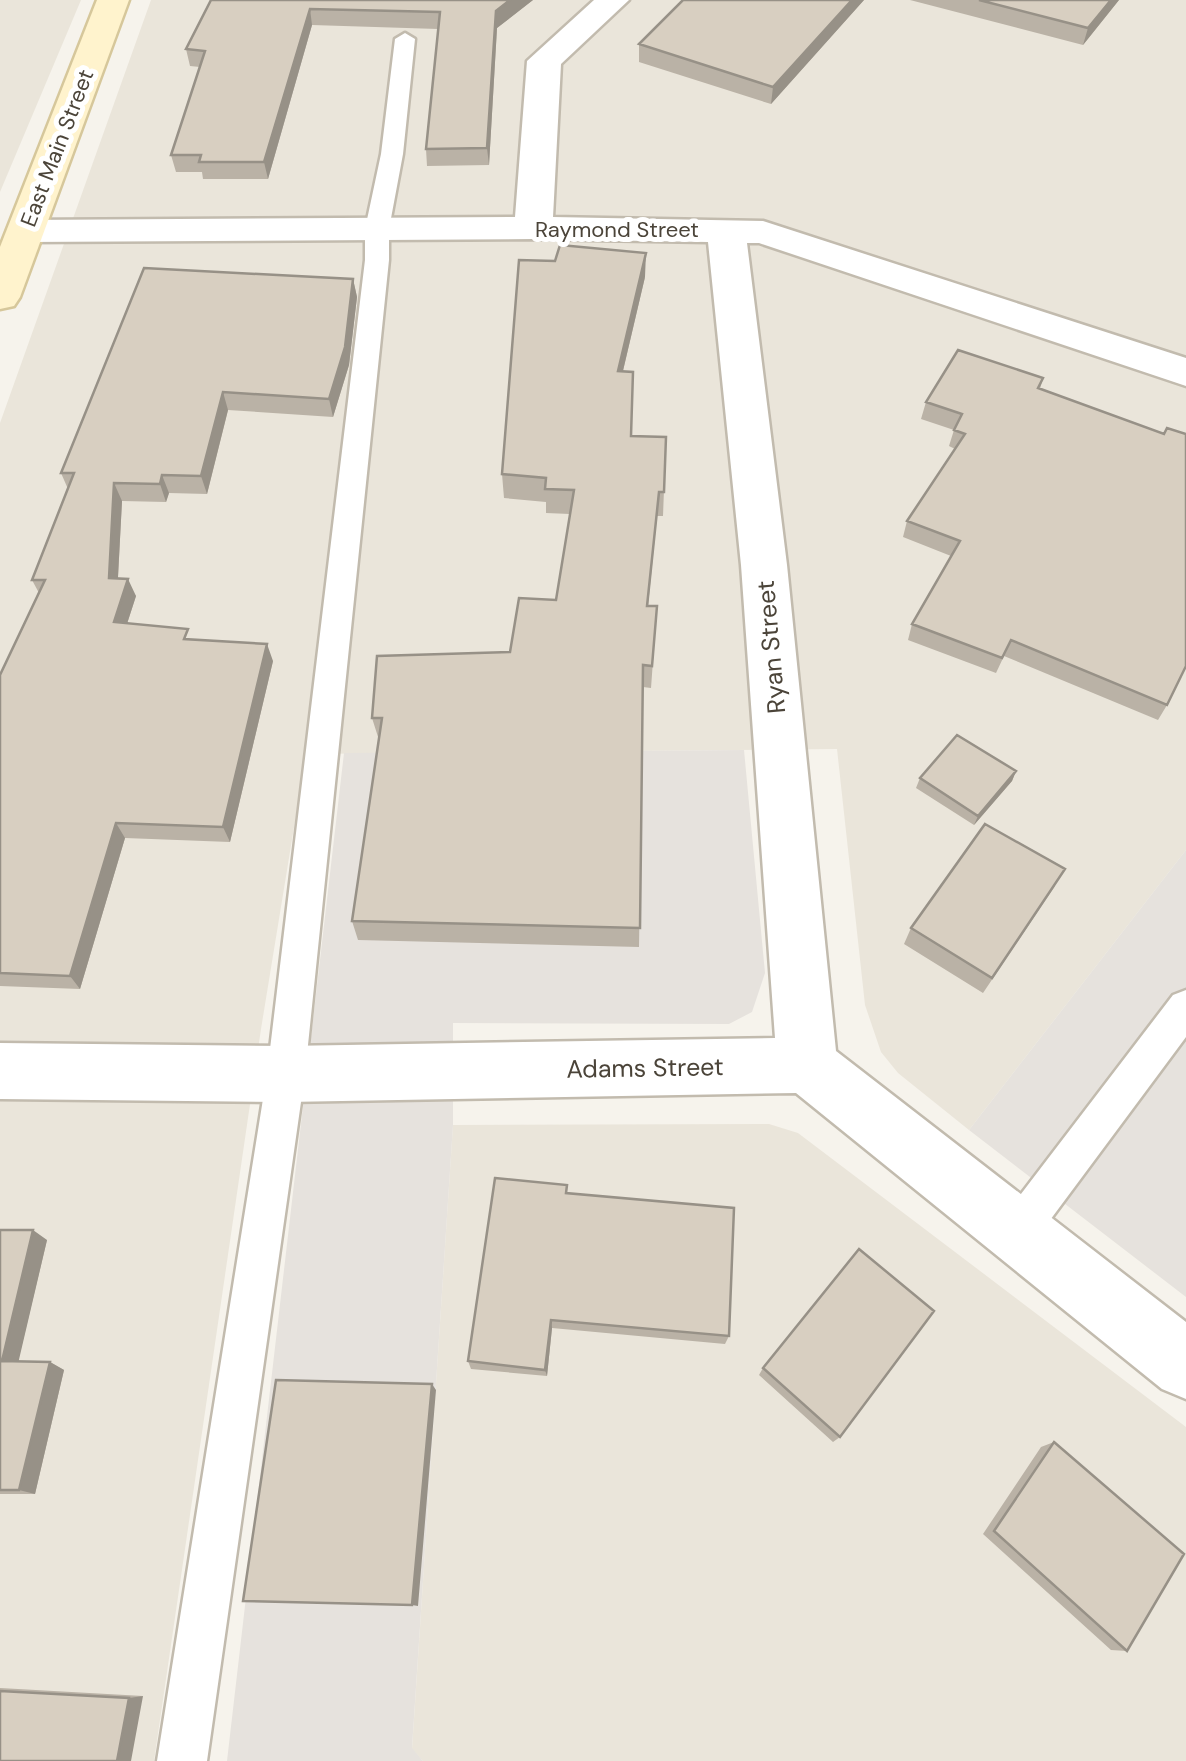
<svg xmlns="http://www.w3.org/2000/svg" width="1186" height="1761" font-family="'DM Sans',sans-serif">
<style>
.residential{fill:#eae5da}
.industrial{fill:#e6e2dd}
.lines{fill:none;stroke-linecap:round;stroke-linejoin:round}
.lane-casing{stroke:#c2bbae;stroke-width:5}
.street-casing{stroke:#c2bbae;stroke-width:5}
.secondary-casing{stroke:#d6c79b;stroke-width:5}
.lane{fill:#fff;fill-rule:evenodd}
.street{fill:#fff;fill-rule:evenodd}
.secondary{fill:#fff3cd;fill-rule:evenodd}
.wall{fill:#bab2a6}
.shaded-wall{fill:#979187}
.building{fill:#d8cfc1;stroke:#979187;stroke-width:2.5}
.labels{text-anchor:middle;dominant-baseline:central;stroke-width:10;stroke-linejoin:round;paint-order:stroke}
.far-street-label{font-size:22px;fill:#4b4439;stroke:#fff}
.street-label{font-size:25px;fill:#4b4439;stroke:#fff}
</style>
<rect width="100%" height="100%" fill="#f6f3ec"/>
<!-- residential -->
<path class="residential" d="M 0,0 L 81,0 L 0,192 Z
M 151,0 L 1186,0 L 1186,850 L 969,1130 L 898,1073 L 881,1052 L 865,1005 L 837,749 L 306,754 L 261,1029 L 154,1761 L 0,1761 L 0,423 Z
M 769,1124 L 798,1133 L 1186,1427 L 1186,1761 L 423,1761 L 412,1749 L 453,1125 Z"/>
<!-- industrial -->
<path class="industrial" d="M 744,750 L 765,973 L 752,1012 L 729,1024 L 453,1023 L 453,1125 L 412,1748 L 423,1761 L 227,1761 L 344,753 Z
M 1186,850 L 1186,1297 L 969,1130 Z"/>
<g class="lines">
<defs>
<path id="lane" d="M 405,33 L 415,39 L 403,154 L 389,229 L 389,260 L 305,1074 L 207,1761 L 157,1761 L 267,1074 L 365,260 L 365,229 L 381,154 L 395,39 Z
M 1186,990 L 1186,1037 L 1033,1243 L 1019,1249 L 1005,1243 L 999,1229 L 1005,1215 L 1173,995 Z"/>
<path id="street" d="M 594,0 L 629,0 L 561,64 L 553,217 L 763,221 L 1186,358 L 1186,386 L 759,243 L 747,243 L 787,565 L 836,1051 L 1186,1322 L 1186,1399 L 1162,1389 L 796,1093 L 286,1102 L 0,1099 L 0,1043 L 286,1046 L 775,1038 L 741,565 L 708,242 L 533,239 L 26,242 L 13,239 L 7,231 L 13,223 L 26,220 L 515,217 L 527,61 Z"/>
<path id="secondary" d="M 97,0 L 129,0 L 20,297 L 14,306 L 0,309 L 0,247 Z"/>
</defs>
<!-- lane casing -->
<use href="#lane" class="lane-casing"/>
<!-- street casing -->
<use href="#street" class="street-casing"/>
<!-- secondary casing -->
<use href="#secondary" class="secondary-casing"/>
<!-- lane -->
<use href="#lane" class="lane"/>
<!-- street -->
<use href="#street" class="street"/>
<!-- secondary -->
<use href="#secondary" class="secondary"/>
</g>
<!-- wall -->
<path class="wall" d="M 211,0 L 533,0 L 497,28 L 489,165 L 427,166 L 426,149 L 438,29 L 312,25 L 268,179 L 203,179 L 202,172 L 176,172 L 171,155 L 200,67 L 190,66 L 186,49 Z
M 683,0 L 864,0 L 771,104 L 639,62 L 639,44 Z
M 910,0 L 1119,0 L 1083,45 Z
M 645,277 L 623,371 L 631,436 L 666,437 L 663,516 L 657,516 L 648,606 L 657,606 L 651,688 L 643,687 L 639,947 L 358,940 L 352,921 L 379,740 L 372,718 L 510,652 L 556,600 L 570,514 L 546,513 L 546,502 L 504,498 L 502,474 Z
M 353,279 L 357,297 L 349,365 L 333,417 L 228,410 L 207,494 L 169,493 L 166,502 L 122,501 L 118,578 L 136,596 L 127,624 L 273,661 L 230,842 L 125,838 L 80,989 L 0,986 L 0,675 L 39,593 L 32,580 L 68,489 L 61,473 Z
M 1043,378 L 1040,389 L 1167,705 L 1158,720 L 1004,656 L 996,673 L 908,640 L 912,624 L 951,556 L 903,537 L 907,521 L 955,449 L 949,446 L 954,430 L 921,419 L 926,402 Z
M 1016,771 L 1012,781 L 974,825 L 916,788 L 920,778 Z
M 1055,886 L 983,993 L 904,944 L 911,928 Z
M 567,1193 L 729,1336 L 725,1344 L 552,1328 L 547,1376 L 471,1369 L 468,1361 Z
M 0,1230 L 47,1240 L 18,1361 L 50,1362 L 64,1370 L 35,1494 L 0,1494 Z
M 763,1368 L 840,1437 L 833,1442 L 759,1375 Z
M 1054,1442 L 1127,1651 L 1111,1650 L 983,1534 L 1041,1447 Z
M 0,1688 L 143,1696 L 0,1761 Z"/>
<!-- shaded-wall -->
<path class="shaded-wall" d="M 510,0 L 533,0 L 497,28 L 489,165 L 487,148 L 496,11 Z
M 852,0 L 864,0 L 771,104 L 773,87 Z
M 1111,0 L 1119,0 L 1083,45 L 1088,28 Z
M 310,9 L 312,25 L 268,179 L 264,162 Z
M 646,253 L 645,277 L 617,396 L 618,371 Z
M 353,279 L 357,297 L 349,365 L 333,417 L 329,399 Z
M 223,392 L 228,410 L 207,494 L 201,476 Z
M 162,475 L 169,493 L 166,502 L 160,484 Z
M 114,483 L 122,501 L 117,595 L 109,578 Z
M 128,579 L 136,596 L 122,639 L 114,622 Z
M 267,644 L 273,661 L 230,842 L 223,827 Z
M 1016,771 L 1012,781 L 974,825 L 978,816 Z
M 116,823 L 125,838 L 80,989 L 70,976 Z
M 33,1230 L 47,1240 L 17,1368 L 2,1361 Z
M 551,1320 L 552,1328 L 547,1376 L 545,1370 Z
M 50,1362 L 64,1370 L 35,1494 L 19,1490 Z
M 432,1384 L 436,1390 L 418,1606 L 412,1605 Z
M 143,1696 L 131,1761 L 117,1761 L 129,1698 Z"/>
<!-- building -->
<path class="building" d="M 211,0 L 510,0 L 496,11 L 487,148 L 426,149 L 440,12 L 310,9 L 264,162 L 199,162 L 201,155 L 171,155 L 205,51 L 186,49 Z
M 683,0 L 852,0 L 773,87 L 639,44 Z
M 979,0 L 1111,0 L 1088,28 Z
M 560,245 L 646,253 L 618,371 L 633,372 L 631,436 L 666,437 L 664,492 L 659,492 L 647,606 L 657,606 L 652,666 L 643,665 L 640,928 L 352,921 L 382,718 L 372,718 L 377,656 L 510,652 L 519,598 L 556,600 L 574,490 L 545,489 L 546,478 L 502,474 L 519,260 L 555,261 Z
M 144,268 L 353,279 L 345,347 L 329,399 L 223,392 L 201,476 L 162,475 L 160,484 L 114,483 L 109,578 L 128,579 L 114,622 L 188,629 L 184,639 L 267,644 L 223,827 L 116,823 L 70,976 L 0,973 L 0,675 L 45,580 L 32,580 L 74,473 L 61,473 Z
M 958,350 L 1043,378 L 1038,388 L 1164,434 L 1167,428 L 1186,434 L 1186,666 L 1167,705 L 1011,640 L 1002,658 L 912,624 L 960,541 L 907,521 L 965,434 L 954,430 L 962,414 L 926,402 Z
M 957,735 L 1016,771 L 978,816 L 920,778 Z
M 985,824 L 1065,869 L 992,978 L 911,928 Z
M 495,1178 L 567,1185 L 566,1193 L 734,1208 L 729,1336 L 551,1320 L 545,1370 L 468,1361 Z
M 0,1230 L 33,1230 L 2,1361 L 50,1362 L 19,1490 L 0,1490 Z
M 859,1249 L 934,1311 L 840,1437 L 763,1368 Z
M 276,1380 L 432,1384 L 412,1605 L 243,1601 Z
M 1054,1442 L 1184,1554 L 1127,1651 L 994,1531 Z
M 0,1691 L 129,1698 L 117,1761 L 0,1761 Z"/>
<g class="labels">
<!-- far-street labels -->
<g class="far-street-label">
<text transform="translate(57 148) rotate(-69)">East Main Street</text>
<text x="617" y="229">Raymond Street</text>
</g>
<!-- street labels -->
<g class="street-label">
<text transform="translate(771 647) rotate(-95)">Ryan Street</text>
<text transform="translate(645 1068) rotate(-1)">Adams Street</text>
</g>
</g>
</svg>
